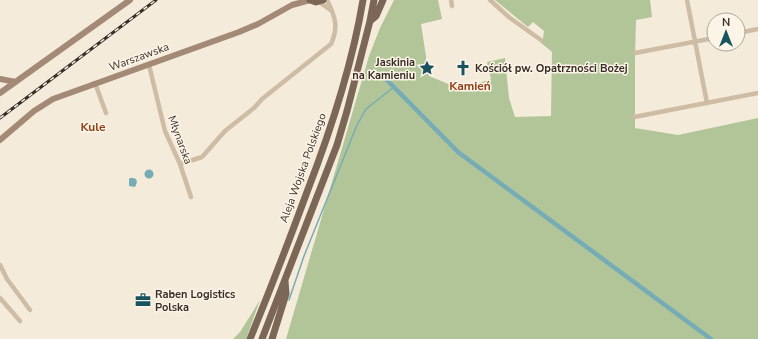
<svg xmlns="http://www.w3.org/2000/svg" width="758" height="339" font-family="'Nunito Sans',sans-serif">
<style>
.green{fill:#b2c599}
.water{fill:#76acb5}
.lines{fill:none;stroke-linecap:round;stroke-linejoin:round}
.stream{stroke:#76acb5;stroke-width:1.5}
.canal{stroke:#76acb5;stroke-width:4.5}
.street{stroke:#cebca5;stroke-width:4.5}
.secondary{stroke:#a28a76;stroke-width:6}
.primary{stroke:#7c6756;stroke-width:7}
.rail-casing{stroke:#392e27;stroke-width:3}
.rail{stroke:#fbf4e7;stroke-width:1.5;stroke-dasharray:4.5;stroke-linecap:butt}
.labels{text-anchor:middle;dominant-baseline:central;stroke-width:3;stroke-linejoin:round;paint-order:stroke}
.street-label{font-size:11px;fill:#392e27;stroke:#fbf4e7}
.poi-label{font-size:11px;font-weight:bold;fill:#392e27;stroke:#fbf4e7;text-anchor:start}
.neighbourhood-label{font-size:12px;font-weight:bold;fill:#914017;stroke:#fbf4e7}
</style>
<rect width="100%" height="100%" fill="#f4ebda"/>
<!-- green -->
<path class="green" d="M 394,0 L 438,0 L 442,19 L 421,24 L 429,76 L 451,85 L 460,87 L 475,87 L 479,83 L 491,79 L 487,62 L 505,58 L 509,98 L 515,117 L 551,116 L 552,52 L 540,42 L 543,39 L 544,31 L 533,22 L 528,27 L 495,0 L 650,0 L 652,17 L 636,20 L 635,57 L 635,128 L 678,135 L 758,118 L 758,339 L 286,339 L 369,56 L 380,28 Z
M 260,300 L 246,339 L 233,339 L 240,332 Z"/>
<!-- water -->
<path class="water" d="M144.5 174a4.5 4.5 0 1 1 9 0a4.5 4.5 0 1 1-9 0Z
M 130,178 L 133,178 L 136,179 L 137,182 L 135,187 L 129,186 L 129,179 Z"/>
<g class="lines">
<!-- stream -->
<path class="stream" d="M 289,300 L 304,256 L 357,125 L 366,109 L 394,87"/>
<!-- canal -->
<path class="canal" d="M 383,76 L 458,152 L 711,339"/>
<!-- street -->
<path class="street" d="M 451,0 L 452,6
M 490,0 L 510,18 L 541,40
M 687,0 L 707,103
M 319,2 L 332,11
M 738,33 L 758,29
M 635,53 L 714,38
M 149,65 L 165,131 L 180,164 L 191,197
M 95,83 L 106,113
M 634,117 L 758,93
M 180,164 L 202,157 L 225,131 L 254,108 L 262,99 L 331,44 C 339,27 335,16 327,0
M 0,265 L 7,279 L 30,310
M 0,298 L 20,321"/>
<!-- secondary -->
<path class="secondary" d="M 0,79 L 16,82
M 0,93 L 130,0
M 0,140 L 34,111 L 53,99 L 239,32 L 258,24 L 292,5 L 310,0"/>
<!-- primary -->
<path class="primary" d="M 310,0 L 316,2 L 323,0
M 370,21 L 376,16 L 383,0
M 250,339 C 270,290 289,241 307,192 C 331,130 352,66 363,0
M 262,339 L 337,145 L 347,111 L 370,21 L 374,0
M 272,339 L 286,294 L 285,281"/>
<defs>
<path id="rail" d="M 0,118 L 156,0"/>
</defs>
<!-- rail casing -->
<use href="#rail" class="rail-casing"/>
<!-- rail -->
<use href="#rail" class="rail"/>
</g>
<!-- icons -->
<defs>
<symbol id="sight-bare" viewBox="-9 -9 18 18"><path d="M0-6L1.8-2.2L6-1.7L2.9 1.2L3.7 5.4L0 3.3L-3.7 5.4L-2.9 1.2L-6-1.7L-1.8-2.2Z" fill="#18535f" stroke="#fbf4e7" stroke-width="2.5" paint-order="stroke"/></symbol>
<symbol id="church-bare" viewBox="-9 -9 18 18"><path d="M-1.2-6h2.4v3.5h3.3v2.4h-3.3V6h-2.4V-.1h-3.3v-2.4h3.3Z" fill="#18535f" stroke="#fbf4e7" stroke-width="2.5" paint-order="stroke"/></symbol>
<symbol id="office-bare" viewBox="-9 -9 18 18"><path d="M-6-3h4V-5.5h4V-3h4V5H-6ZM-1-4.5V-3h2v-1.5ZM-6 0V1H6V0Z" fill="#18535f" stroke="#fbf4e7" stroke-width="2.5" paint-order="stroke"/></symbol>
</defs>
<g fill-rule="evenodd">
<use href="#sight-bare" x="416" y="57" width="22" height="22"/>
<use href="#church-bare" x="452" y="57" width="22" height="22"/>
<use href="#office-bare" x="132" y="289" width="22" height="22"/>
</g>
<g class="labels">
<!-- street labels -->
<g class="street-label">
<text transform="translate(139 57) rotate(-20)">Warszawska</text>
<text transform="translate(180 140) rotate(70)">Młynarska</text>
<text transform="translate(303 168) rotate(-70)">Aleja Wojska Polskiego</text>
</g>
<!-- poi labels -->
<g class="poi-label">
<text x="415" y="62" text-anchor="end">Jaskinia<tspan x="415" dy="13">na Kamieniu</tspan></text>
<text x="475" y="68">Kościół pw. Opatrzności Bożej</text>
<text x="155" y="294">Raben Logistics<tspan x="155" dy="13">Polska</tspan></text>
</g>
<!-- neighbourhood labels -->
<g class="neighbourhood-label">
<text x="470" y="86">Kamień</text>
<text x="93" y="127">Kule</text>
</g>
</g>
<!-- north arrow -->
<g transform="translate(726 32)"><circle r="19" fill="#fbf4e7" stroke="#ada59a"/>
<path d="M0-3L7 15L0 10L-7 15Z" fill="#18535f"/>
<text y="-6" font-size="11" font-weight="bold" text-anchor="middle" fill="#392e27">N</text>
</g>
</svg>
